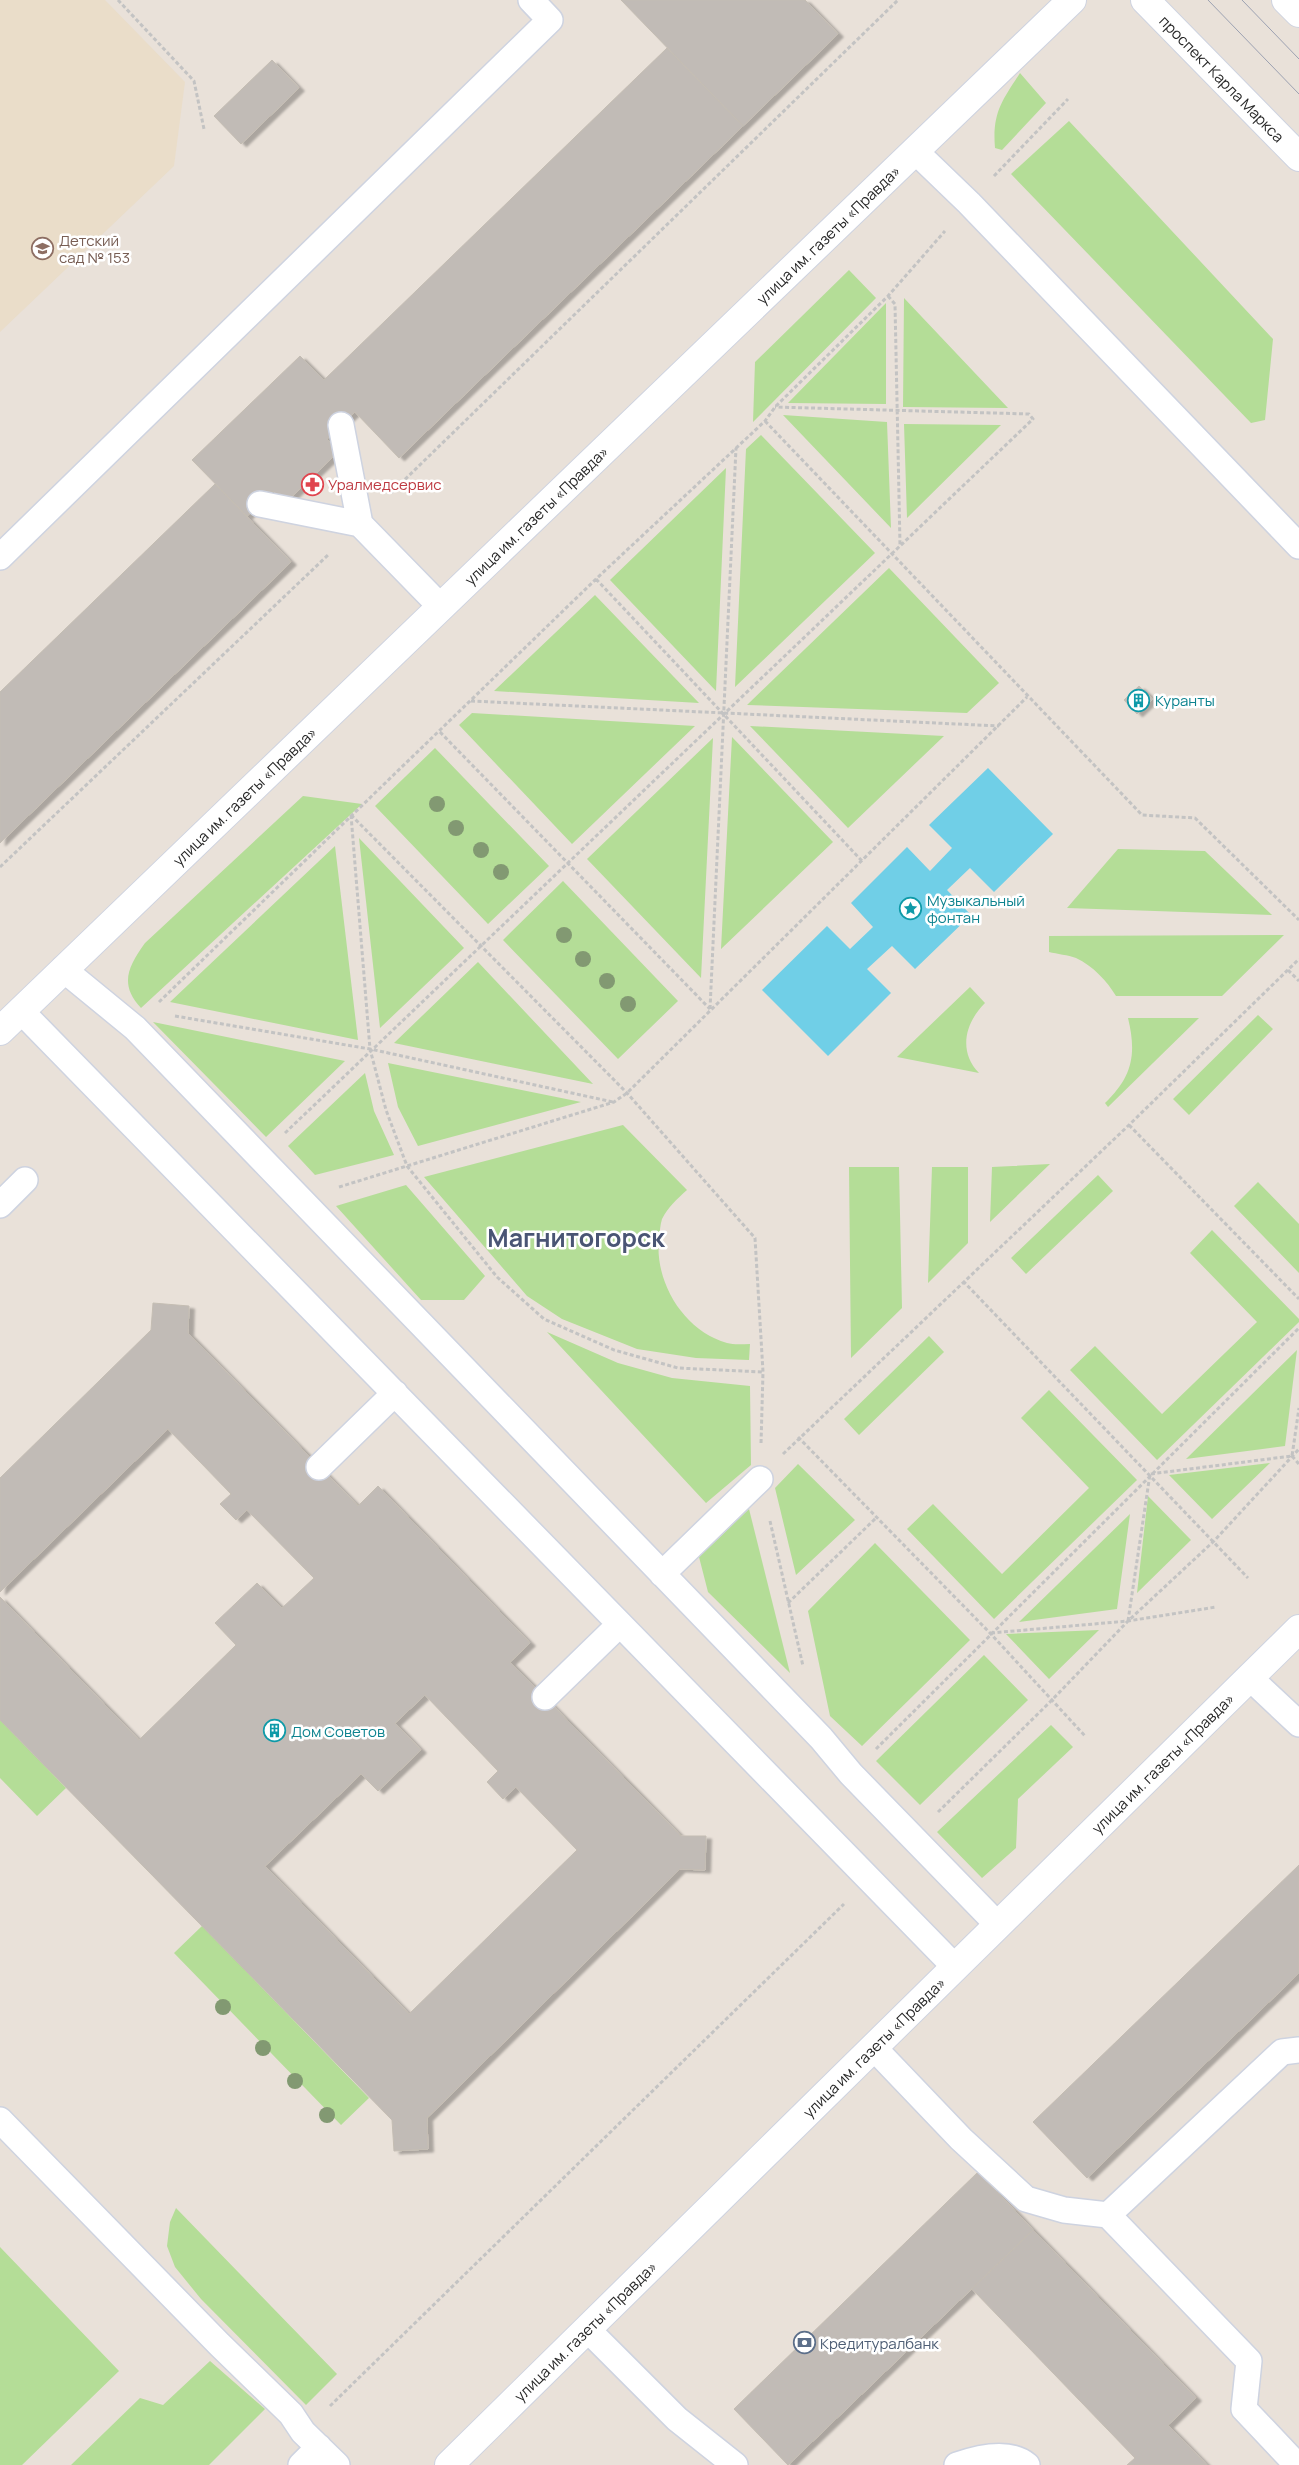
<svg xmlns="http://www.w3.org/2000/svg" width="1299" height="2465" font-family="Manrope,sans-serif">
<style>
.education{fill:#eaddc9}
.green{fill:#b4dd97}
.water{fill:#70cfe7}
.building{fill:#c1bbb6;stroke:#c4bdb3;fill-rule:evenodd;filter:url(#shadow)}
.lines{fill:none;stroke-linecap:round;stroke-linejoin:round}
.lane-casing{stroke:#ced3e0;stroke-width:28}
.secondary-casing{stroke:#ced3e0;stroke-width:30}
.path{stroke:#c3c3c3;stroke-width:3;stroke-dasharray:4 2.5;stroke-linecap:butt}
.lane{stroke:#fff;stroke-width:25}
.secondary{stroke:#fff;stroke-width:28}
.tram{stroke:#9ca1b1;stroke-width:1}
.tree{fill:#829972}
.labels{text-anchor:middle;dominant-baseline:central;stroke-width:5;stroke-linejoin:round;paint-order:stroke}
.street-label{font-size:15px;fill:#272727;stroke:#fff}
.education-label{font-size:15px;fill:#785e54;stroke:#fff;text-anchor:start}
.health-label{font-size:15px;fill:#be3a42;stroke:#fff;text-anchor:start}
.culture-label{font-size:15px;fill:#0d838f;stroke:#fff;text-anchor:start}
.service-label{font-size:15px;fill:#4e5e75;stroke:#fff;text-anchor:start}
.town-label{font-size:25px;font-weight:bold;fill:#4a5574;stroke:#fff}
</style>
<defs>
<filter id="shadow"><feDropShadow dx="5.5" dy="3" stdDeviation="1" flood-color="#0004"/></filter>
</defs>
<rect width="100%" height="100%" fill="#e9e1d9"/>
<!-- education -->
<path class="education" d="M 0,0 L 105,0 L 185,82 L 174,166 L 0,332 Z"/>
<!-- green -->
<path class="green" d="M 1020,73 L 1046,103 L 1002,150 L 995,148 C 992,113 1002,101 1020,73 Z
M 1069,121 L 1273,339 L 1265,420 L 1251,423 L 1011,174 Z
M 849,270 L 876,298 L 753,422 L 755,362 Z
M 904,298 L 1008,408 L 903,407 Z
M 886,303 L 886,404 L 788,403 Z
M 783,415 L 887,422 L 891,528 Z
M 904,424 L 1001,425 L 907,518 Z
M 761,435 L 875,553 L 735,687 L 746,449 Z
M 726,468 L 716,691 L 610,580 Z
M 889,568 L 999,683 L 967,713 L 747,705 Z
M 595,595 L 699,703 L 494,691 Z
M 472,713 L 695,726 L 572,844 L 459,725 Z
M 750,726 L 944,736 L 848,828 Z
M 732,737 L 833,842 L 721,949 Z
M 713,738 L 701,978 L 587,859 Z
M 435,748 L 549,866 L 488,924 L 375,806 Z
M 303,796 L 362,804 L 141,1008 C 119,984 128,967 145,943 Z
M 359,838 L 464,948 L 380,1028 Z
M 335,846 L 358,1040 L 170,1002 Z
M 1118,849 L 1205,851 L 1272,915 L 1067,908 Z
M 563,881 L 678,1001 L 618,1059 L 503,940 Z
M 1284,935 L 1222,996 L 1116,996 C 1107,981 1093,966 1076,958 C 1068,955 1057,954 1049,952 L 1049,936 Z
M 478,962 L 593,1084 L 394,1043 Z
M 970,987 L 985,1003 C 965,1023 958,1051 979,1073 L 897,1057 Z
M 1258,1015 L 1273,1029 L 1189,1115 L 1173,1099 Z
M 1128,1018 L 1199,1018 L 1108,1107 L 1105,1103 C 1132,1077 1137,1055 1128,1018 Z
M 153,1022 L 345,1061 L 266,1137 Z
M 388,1063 L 581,1102 L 418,1146 L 398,1107 Z
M 365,1073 L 374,1111 L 394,1155 L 315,1175 L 288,1146 Z
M 623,1125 L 687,1190 C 677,1199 668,1207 662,1219 C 660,1225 660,1232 659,1238 C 654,1282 684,1331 727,1343 C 734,1345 743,1344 750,1344 L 749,1360 L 696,1358 L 637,1349 L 562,1319 L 527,1296 L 424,1177 Z
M 1050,1164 L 990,1222 L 992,1167 Z
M 849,1167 L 899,1167 L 902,1308 L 851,1358 Z
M 932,1167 L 968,1167 L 968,1243 L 928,1283 Z
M 1098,1175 L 1113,1191 L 1026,1274 L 1011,1258 Z
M 1258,1182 L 1299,1224 L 1299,1273 L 1234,1206 Z
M 406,1185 L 485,1276 L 464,1300 L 421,1300 L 336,1206 Z
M 1212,1230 L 1299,1319 L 1299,1322 L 1157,1460 L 1070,1370 L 1095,1346 L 1162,1414 L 1257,1322 L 1190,1253 Z
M 547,1332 L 618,1363 L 672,1378 L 750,1386 L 751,1465 L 706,1503 Z
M 929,1336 L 944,1352 L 859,1435 L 844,1419 Z
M 1297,1350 L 1285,1446 L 1186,1459 Z
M 1049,1390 L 1137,1480 L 994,1619 L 907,1529 L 933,1504 L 1002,1574 L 1089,1488 L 1021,1418 Z
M 1270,1463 L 1212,1519 L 1169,1475 Z
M 798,1464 L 855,1520 L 796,1575 L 775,1488 Z
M 1148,1496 L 1191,1540 L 1137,1593 Z
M 749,1509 L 790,1673 L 708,1592 L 699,1557 Z
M 1130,1514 L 1117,1609 L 1019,1622 Z
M 875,1543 L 970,1640 L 862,1746 L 830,1716 L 808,1611 Z
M 1099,1630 L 1049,1679 L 1006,1634 Z
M 984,1655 L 1028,1700 L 920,1805 L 876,1761 Z
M 0,1720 L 66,1788 L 37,1816 L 0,1778 Z
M 1051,1725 L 1073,1747 L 1018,1799 L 1016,1848 L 982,1878 L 937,1832 Z
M 202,1926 L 369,2098 L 341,2125 L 174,1953 Z
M 176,2208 L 337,2374 L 306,2405 L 201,2299 L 175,2267 L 167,2246 L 170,2222 Z
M 0,2247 L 119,2371 L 22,2465 L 0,2465 Z
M 210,2361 L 265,2409 L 209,2465 L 71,2465 L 140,2398 L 163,2405 Z"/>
<!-- water -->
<path class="water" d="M 988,768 L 1053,834 L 994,892 L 970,868 L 947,890 L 971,915 L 915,969 L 892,946 L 867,969 L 891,993 L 828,1056 L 762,990 L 827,926 L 850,949 L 873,927 L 851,903 L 907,847 L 930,871 L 952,848 L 929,825 Z"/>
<!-- building -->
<path class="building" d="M 621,0 L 805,0 L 838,34 L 743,126 Z
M 667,48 L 743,126 L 399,458 L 355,412 L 327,439 L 339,451 L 285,503 L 273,491 L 247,516 L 192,460 L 300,356 L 324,380 Z
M 272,60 L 299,88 L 241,144 L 214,116 Z
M 215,484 L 291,562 L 0,843 L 0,692 Z
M 1139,686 L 1153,699 L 1137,714 L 1124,700 Z
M 153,1303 L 189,1306 L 188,1333 L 358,1506 L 378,1486 L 530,1643 L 510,1662 L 681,1836 L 706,1836 L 705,1870 L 680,1869 L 427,2118 L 428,2149 L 394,2151 L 392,2120 L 0,1720 L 0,1597 L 139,1740 L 236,1645 L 215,1623 L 257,1583 L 282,1608 L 314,1578 L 247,1510 L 236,1520 L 220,1504 L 231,1494 L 168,1429 L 0,1592 L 0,1478 L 151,1330 ZM 425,1695 L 498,1771 L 487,1782 L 503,1799 L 516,1787 L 577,1850 L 409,2014 L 265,1866 L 361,1774 L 378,1791 L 421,1750 L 395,1723 Z
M 1299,1865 L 1299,1973 L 1087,2178 L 1033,2122 Z
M 978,2172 L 1033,2230 L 788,2465 L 734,2409 Z
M 1033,2230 L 1196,2398 L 1168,2425 L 1207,2465 L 1127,2465 L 1135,2458 L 972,2289 Z"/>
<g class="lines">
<defs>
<path id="lane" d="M 915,151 L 969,203 L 1299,546
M 341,425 L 360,524 L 441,607
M 260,504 L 360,524
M 0,557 L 550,20 L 531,0
M 63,969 L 135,1028 L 821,1738 L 851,1774 L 998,1925
M 21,1011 L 955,1967
M 0,1205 L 25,1180
M 319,1467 L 395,1393
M 662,1574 L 760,1479
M 1250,1678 L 1299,1724
M 545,1697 L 620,1624
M 874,2048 L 961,2139 L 1026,2199 L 1064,2210 L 1108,2215 L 1282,2052 L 1299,2050
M 0,2120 L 219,2344 L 291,2414 L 303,2432 L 337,2465
M 1108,2215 L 1249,2361 L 1244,2409 L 1297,2465
M 587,2329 L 677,2419 L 735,2465
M 301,2465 L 319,2447
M 957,2465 C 977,2458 1009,2450 1027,2465"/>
<g id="secondary">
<path id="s1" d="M 1145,0 L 1299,157"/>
<path d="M 1286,0 L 1299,13"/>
<path id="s2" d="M 0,1031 L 1072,0"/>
<path id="s3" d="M 449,2465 L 1299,1629"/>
</g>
</defs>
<!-- lane casing -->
<use href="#lane" class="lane-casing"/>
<!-- secondary casing -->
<use href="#secondary" class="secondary-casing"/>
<!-- path -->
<path class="path" d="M 118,0 L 194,81 L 204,129
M 994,176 L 1068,99
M 888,296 L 895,304 L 900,545
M 765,421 L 1142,815 L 1195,818 L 1299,920
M 391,493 L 898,0
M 596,579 L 862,861
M 471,701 L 999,726
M 440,732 L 710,1009
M 351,815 L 627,1093 L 755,1238 L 763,1372 L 761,1444
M 351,815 L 370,1049 L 386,1110 L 407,1166 L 497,1277 L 544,1319 L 614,1350 L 678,1368 L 763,1372
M 0,867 L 328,555
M 1288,970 L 1299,981
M 159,1002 L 596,579 L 765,421 L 775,407 L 888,296 L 945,231
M 710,1009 L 736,448
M 175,1016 L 370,1049 L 613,1102
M 1129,1125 L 1299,1299
M 285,1133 L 1033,419 L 1029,414 L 775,407
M 339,1187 L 614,1102 L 627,1093 L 1027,697
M 963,1281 L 1248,1578
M 798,1437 L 990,1633 L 1086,1737
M 783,1454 L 1129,1125 L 1299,959
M 1292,1456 L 1299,1464
M 770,1521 L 803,1666
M 788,1603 L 876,1518
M 1128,1621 L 1150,1474 L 1292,1456 L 1299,1408
M 991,1633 L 1128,1621 L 1216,1607
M 876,1749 L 1299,1328
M 938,1812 L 1051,1701 L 1128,1621 L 1214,1541 L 1299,1449
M 330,2406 L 844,1904"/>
<!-- lane -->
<use href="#lane" class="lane"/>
<!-- secondary -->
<use href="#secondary" class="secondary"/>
<!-- tram -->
<path class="tram" d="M 1208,0 L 1299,94
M 1242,0 L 1299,59"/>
</g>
<!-- trees -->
<g class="tree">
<circle cx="437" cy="804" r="8"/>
<circle cx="456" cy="828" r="8"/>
<circle cx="481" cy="850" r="8"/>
<circle cx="501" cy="872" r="8"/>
<circle cx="564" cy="935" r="8"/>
<circle cx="583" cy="959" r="8"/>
<circle cx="607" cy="981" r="8"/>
<circle cx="628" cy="1004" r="8"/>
<circle cx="223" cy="2007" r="8"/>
<circle cx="263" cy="2048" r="8"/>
<circle cx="295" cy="2081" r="8"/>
<circle cx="327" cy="2115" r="8"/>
</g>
<!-- icons -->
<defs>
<symbol id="school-ring" viewBox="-11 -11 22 22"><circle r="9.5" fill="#fff" stroke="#8d6e63" stroke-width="1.5"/><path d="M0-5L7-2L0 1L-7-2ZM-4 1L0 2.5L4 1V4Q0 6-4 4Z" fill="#8d6e63"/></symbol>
<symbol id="pharmacy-ring" viewBox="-11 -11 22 22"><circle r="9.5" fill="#fff" stroke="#e0444e" stroke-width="1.5"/><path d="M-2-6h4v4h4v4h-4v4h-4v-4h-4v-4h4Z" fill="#e0444e"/></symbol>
<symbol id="building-ring" viewBox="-11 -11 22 22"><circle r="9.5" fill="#fff" stroke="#0f9aa8" stroke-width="1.5"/><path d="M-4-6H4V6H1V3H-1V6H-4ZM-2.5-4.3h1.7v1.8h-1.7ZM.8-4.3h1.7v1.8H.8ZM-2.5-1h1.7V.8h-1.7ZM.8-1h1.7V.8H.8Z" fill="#0f9aa8"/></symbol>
<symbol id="sight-ring" viewBox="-11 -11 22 22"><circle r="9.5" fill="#fff" stroke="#0f9aa8" stroke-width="1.5"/><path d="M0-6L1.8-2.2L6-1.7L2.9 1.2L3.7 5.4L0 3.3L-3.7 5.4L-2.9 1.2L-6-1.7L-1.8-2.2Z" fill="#0f9aa8"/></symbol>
<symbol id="bank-ring" viewBox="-11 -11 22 22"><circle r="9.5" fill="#fff" stroke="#5c6f8a" stroke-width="1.5"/><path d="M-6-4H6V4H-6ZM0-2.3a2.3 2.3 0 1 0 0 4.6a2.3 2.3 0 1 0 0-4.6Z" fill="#5c6f8a"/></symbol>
</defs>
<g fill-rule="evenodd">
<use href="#school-ring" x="30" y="236" width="25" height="25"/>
<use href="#pharmacy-ring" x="300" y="472" width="25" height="25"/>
<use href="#building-ring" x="1126" y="688" width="25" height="25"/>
<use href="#sight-ring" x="898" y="896" width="25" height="25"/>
<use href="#building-ring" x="262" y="1718" width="25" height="25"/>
<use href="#bank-ring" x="792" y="2330" width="25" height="25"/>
</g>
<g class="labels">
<!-- street labels -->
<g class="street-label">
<text stroke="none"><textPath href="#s1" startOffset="110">проспект Карла Маркса</textPath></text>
<text stroke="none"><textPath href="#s2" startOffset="1149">улица им. газеты «Правда»</textPath></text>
<text stroke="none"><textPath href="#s2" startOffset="744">улица им. газеты «Правда»</textPath></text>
<text stroke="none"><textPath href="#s2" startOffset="339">улица им. газеты «Правда»</textPath></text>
<text stroke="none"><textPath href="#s3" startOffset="1001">улица им. газеты «Правда»</textPath></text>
<text stroke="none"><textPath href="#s3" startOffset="596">улица им. газеты «Правда»</textPath></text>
<text stroke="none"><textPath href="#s3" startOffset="191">улица им. газеты «Правда»</textPath></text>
</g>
<!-- education labels -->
<g class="education-label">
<text x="59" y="240">Детский<tspan x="59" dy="17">сад № 153</tspan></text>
</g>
<!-- health labels -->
<g class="health-label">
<text x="328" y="484">Уралмедсервис</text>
</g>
<!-- culture labels -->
<g class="culture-label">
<text x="1155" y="700">Куранты</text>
<text x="927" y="900">Музыкальный<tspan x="927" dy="17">фонтан</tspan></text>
<text x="291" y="1731">Дом Советов</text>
</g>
<!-- service labels -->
<g class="service-label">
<text x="820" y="2343">Кредитуралбанк</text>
</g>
<!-- town labels -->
<g class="town-label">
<text x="576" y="1237">Магнитогорск</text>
</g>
</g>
</svg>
